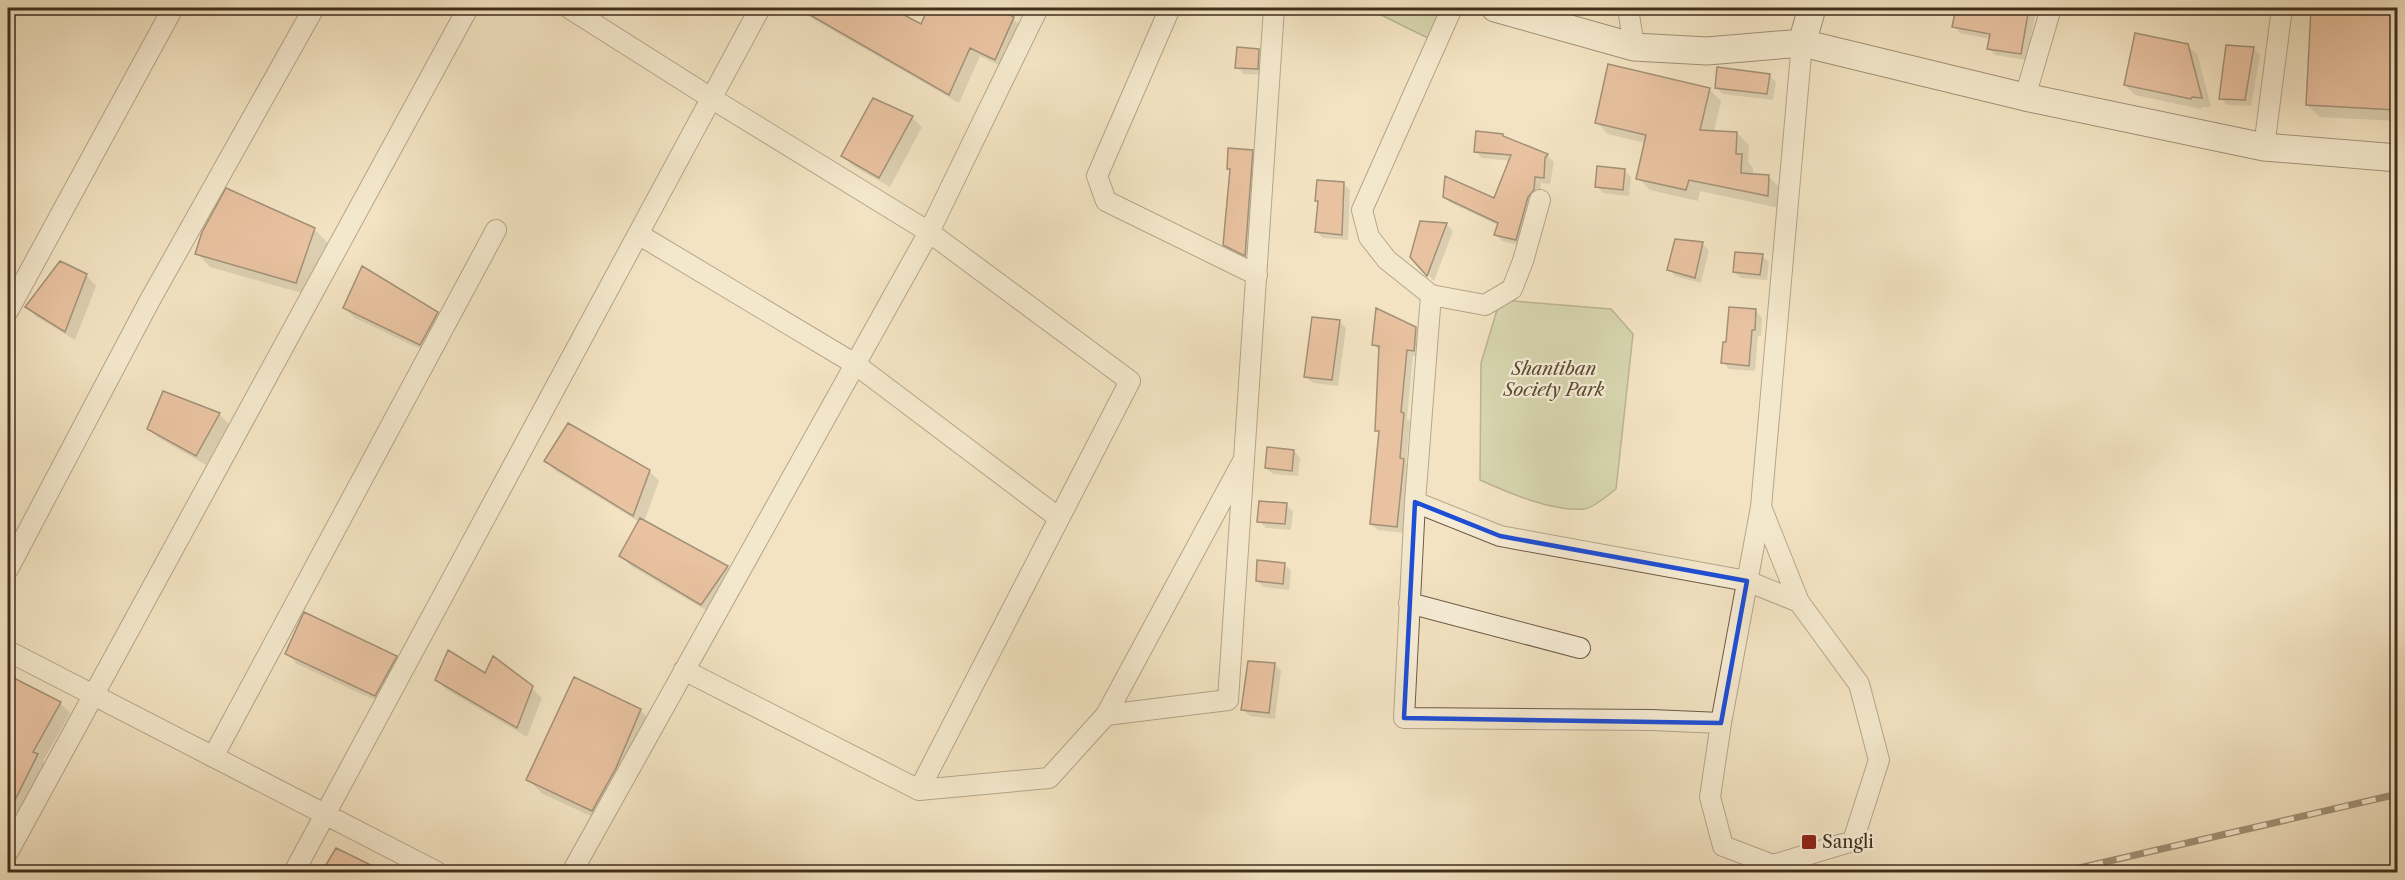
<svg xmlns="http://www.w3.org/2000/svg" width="2405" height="880" font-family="'Libre Caslon Text',serif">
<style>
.green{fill:#b6c597;stroke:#7b7a5a;stroke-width:1.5}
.shadow{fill:#0003}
.building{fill:#dd9a78;stroke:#402e1c;stroke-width:1.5}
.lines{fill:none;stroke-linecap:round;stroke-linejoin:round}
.street-casing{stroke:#6d5b46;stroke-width:22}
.secondary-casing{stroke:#402e1c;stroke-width:29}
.street{stroke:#f7edd7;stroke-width:20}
.secondary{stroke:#f7edd7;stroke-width:27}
.rail-casing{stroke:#402e1c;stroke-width:7}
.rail{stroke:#f7edd7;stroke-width:4.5;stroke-dasharray:14;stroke-linecap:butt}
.marked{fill:none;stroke:#1d4ed8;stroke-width:4.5;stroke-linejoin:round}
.poi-dot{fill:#8f2418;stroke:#f7edd7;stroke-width:2}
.labels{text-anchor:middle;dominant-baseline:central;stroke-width:4.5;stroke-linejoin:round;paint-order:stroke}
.park-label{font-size:18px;font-style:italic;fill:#584c35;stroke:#f7edd7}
.poi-label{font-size:18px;fill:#402e1c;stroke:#f7edd7;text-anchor:start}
</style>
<rect width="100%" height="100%" fill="#f3e3c2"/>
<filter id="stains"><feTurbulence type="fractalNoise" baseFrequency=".00333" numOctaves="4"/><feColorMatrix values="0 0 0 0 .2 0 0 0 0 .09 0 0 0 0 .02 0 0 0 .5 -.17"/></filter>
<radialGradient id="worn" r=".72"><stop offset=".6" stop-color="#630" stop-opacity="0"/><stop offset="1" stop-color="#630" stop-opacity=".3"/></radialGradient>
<!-- green -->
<path class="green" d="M 1367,8 L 1437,8 L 1436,42 Z
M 1500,300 L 1611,309 L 1633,334 L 1616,489 C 1608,495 1594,508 1584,509 C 1553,512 1509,493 1480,480 L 1481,363 Z"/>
<!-- shadow -->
<path class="shadow" d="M 799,8 L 888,8 L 922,26 L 930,8 L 994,8 L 1013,19 L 1023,28 L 1004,68 L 980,56 L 959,103 L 806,15 Z
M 1957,8 L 2036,8 L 2027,60 L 1995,55 L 1989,48 L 1990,39 L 1960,33 L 1954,26 Z
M 2143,8 L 2169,8 L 2169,10 Z
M 2313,8 L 2398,8 L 2398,121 L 2320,117 L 2307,105 Z
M 2187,45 L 2198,56 L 2211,107 L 2201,107 L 2201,109 L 2135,95 L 2125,85 Z
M 2253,48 L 2260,55 L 2251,106 L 2227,105 L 2221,98 Z
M 1259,50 L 1265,57 L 1264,75 L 1244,74 L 1237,67 Z
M 1769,75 L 1776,82 L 1773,100 L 1723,94 L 1716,87 Z
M 1709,89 L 1721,101 L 1714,132 L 1737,133 L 1749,145 L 1748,162 L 1753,168 L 1753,175 L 1769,177 L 1781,189 L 1779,208 L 1700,191 L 1698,201 L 1650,190 L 1638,178 L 1646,143 L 1608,134 L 1596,122 Z
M 912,117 L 922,127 L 890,187 L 853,166 L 843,156 Z
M 1503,135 L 1507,140 L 1547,155 L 1554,162 L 1550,184 L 1541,183 L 1540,197 L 1523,246 L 1502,241 L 1496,234 L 1498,225 L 1451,203 L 1444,197 L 1495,200 L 1511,161 L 1482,158 L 1476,152 Z
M 1252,151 L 1258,158 L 1252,257 L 1230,247 L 1230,249 L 1225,245 L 1232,171 L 1228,168 Z
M 1624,170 L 1631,177 L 1629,196 L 1603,193 L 1597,186 Z
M 1344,184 L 1350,190 L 1348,240 L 1323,238 L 1316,231 L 1319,203 L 1317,200 Z
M 1421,223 L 1447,225 L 1453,231 L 1434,281 L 1411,257 Z
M 314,229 L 328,243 L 309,295 L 210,267 L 197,253 Z
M 1702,244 L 1709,250 L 1701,283 L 1675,276 L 1669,269 Z
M 1762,255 L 1769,262 L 1767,280 L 1741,278 L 1734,272 Z
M 362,268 L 438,313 L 448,323 L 431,354 L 355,318 L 344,308 Z
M 86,275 L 96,286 L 75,340 L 37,317 L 27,307 Z
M 1756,311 L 1762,318 L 1761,336 L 1758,336 L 1755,371 L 1729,369 L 1723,362 L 1727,344 Z
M 1339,321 L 1346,328 L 1338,386 L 1313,383 L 1306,377 Z
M 1416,328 L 1422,335 L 1420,357 L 1413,356 L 1407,418 L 1410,421 L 1406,463 L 1410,467 L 1404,533 L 1378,530 L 1371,524 L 1380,434 L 1376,430 L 1381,352 L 1373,344 Z
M 219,414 L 229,424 L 206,465 L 159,438 L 148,428 Z
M 1294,451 L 1300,458 L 1298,476 L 1273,474 L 1266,468 Z
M 546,461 L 649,471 L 659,481 L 644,522 L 728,567 L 737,577 L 712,614 L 631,566 L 621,556 L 639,522 L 556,471 Z
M 1286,505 L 1293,511 L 1291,530 L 1266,528 L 1259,521 Z
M 1284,564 L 1291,571 L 1289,590 L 1264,587 L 1257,581 Z
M 287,654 L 396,657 L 406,667 L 385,705 L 297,664 Z
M 1275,664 L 1281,671 L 1275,719 L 1250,716 L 1243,710 Z
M 8,676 L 60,703 L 70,713 L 43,761 L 47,765 L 8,830 Z
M 485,676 L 532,688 L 542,698 L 527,737 L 447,690 L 437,680 Z
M 640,710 L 654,724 L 606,823 L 541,793 L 528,779 Z"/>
<!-- building -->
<path class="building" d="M 798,8 L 891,8 L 921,24 L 928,8 L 997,8 L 1014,17 L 995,60 L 970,48 L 949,95 Z
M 1956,8 L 2029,8 L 2021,54 L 1987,49 L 1990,34 L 1952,27 Z
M 2311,8 L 2397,9 L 2396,110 L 2306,105 Z
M 2135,33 L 2188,44 L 2202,98 L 2192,97 L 2191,99 L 2124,85 Z
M 2226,45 L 2254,47 L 2245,100 L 2219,99 Z
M 1237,47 L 1259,49 L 1258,69 L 1235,68 Z
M 1608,64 L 1710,88 L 1700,130 L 1737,132 L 1736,154 L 1742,154 L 1741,173 L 1769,175 L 1768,196 L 1689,180 L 1686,190 L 1636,179 L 1646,135 L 1595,123 Z
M 1717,67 L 1770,74 L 1767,94 L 1715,88 Z
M 873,98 L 913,116 L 879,178 L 841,156 Z
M 1476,131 L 1503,134 L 1503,136 L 1548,154 L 1545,158 L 1544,178 L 1535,177 L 1534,190 L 1528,197 L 1516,240 L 1494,235 L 1498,223 L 1443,197 L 1445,176 L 1494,198 L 1511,155 L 1474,152 Z
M 1228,148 L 1253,150 L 1245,256 L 1223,245 L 1230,169 L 1227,169 Z
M 1597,166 L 1625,169 L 1623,190 L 1595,187 Z
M 1317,180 L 1344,182 L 1342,235 L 1315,232 L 1318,201 L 1315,201 Z
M 226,188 L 315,228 L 296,283 L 195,254 L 202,232 Z
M 1420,221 L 1447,223 L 1427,276 L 1410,257 Z
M 1675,239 L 1703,242 L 1695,278 L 1667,270 Z
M 1735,252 L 1763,254 L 1760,275 L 1733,272 Z
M 60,261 L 87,274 L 65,332 L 25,307 Z
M 362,266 L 438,312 L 420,345 L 343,308 Z
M 1729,307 L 1756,309 L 1755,330 L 1752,330 L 1749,366 L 1721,363 L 1723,342 L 1726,342 Z
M 1376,308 L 1416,327 L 1414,351 L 1407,350 L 1401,412 L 1404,413 L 1400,458 L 1404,459 L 1397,527 L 1370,524 L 1379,431 L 1375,431 L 1379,346 L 1372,345 Z
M 1312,317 L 1340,320 L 1332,380 L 1304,377 Z
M 163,391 L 220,413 L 196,456 L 147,429 Z
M 568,423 L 650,470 L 633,516 L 544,461 Z
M 1267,447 L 1294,450 L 1292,471 L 1265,468 Z
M 1259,501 L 1287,503 L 1285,524 L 1257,522 Z
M 640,518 L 728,566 L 701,605 L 619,556 Z
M 1257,560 L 1285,563 L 1283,584 L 1256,581 Z
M 304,612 L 397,656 L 375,696 L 285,654 Z
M 448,650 L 485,673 L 493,656 L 533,686 L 517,728 L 435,680 Z
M 1248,661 L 1275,663 L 1269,713 L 1241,710 Z
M 8,675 L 61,702 L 33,752 L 38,754 L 8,814 Z
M 574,677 L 641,709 L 616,768 L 592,811 L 526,780 Z
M 336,848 L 387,873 L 321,873 Z"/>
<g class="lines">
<defs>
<path id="street" d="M 569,8 L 711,98 L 929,232 L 1130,381 L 919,790 L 1049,778 L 1106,715 L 1228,700 L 1274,8
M 1170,8 L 1097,176 L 1106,201 L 1257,275
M 1452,8 L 1362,210 L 1369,237 L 1387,260 L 1431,295 L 1415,502 L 1404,718 L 1651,720 L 1721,723
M 1628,8 L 1634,47
M 2025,97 L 2051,8
M 2264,147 L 2282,8
M 638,234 L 855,364 L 1059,518
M 1431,295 L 1485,305 L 1512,289 L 1523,261 L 1540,200
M 8,311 L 173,8
M 1415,502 L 1500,536 L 1747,581 L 1799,602
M 1761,507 L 1799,602 L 1859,684 L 1879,760 L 1853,841 L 1773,865 L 1723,846 L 1710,797 L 1721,723 L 1761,507 L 1802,43
M 8,569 L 150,300 L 314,8
M 1409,603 L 1580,648
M 8,651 L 437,872
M 684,670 L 919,790
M 1106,715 L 1243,461
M 213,757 L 496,230
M 8,852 L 468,8
M 294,872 L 760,8
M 572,872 L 929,232 L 1038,8"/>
<path id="secondary" d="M 1495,8 L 1634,47 L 1707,51 L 1802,43 L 1812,8
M 1802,43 L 2025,97 L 2264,147 L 2398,158"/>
</defs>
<!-- street casing -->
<use href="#street" class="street-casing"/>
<!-- secondary casing -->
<use href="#secondary" class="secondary-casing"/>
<!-- street -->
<use href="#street" class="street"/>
<!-- secondary -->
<use href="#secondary" class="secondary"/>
<defs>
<path id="rail" d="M 2062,872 L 2398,794
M 2372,872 L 2398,867"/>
</defs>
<!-- rail casing -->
<use href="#rail" class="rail-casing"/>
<!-- rail -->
<use href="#rail" class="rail"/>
</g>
<!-- marked area -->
<path d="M0 0H2405V880H0ZM 1415,502 L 1500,536 L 1747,581 L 1721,723 L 1404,718 Z" fill="#f3e3c2" fill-opacity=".55" fill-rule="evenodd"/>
<path class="marked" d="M 1415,502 L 1500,536 L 1747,581 L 1721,723 L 1404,718 Z"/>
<!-- markers -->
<rect class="poi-dot" x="1801" y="834" width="16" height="16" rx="3"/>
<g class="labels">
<!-- park labels -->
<g class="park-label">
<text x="1554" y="369">Shantiban<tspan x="1554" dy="21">Society Park</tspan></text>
</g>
<!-- poi labels -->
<g class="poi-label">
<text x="1822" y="842">Sangli</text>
</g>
</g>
<!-- margin -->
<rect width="2405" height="880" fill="none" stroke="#f3e3c2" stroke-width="30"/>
<rect x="9" y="9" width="2387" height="862" fill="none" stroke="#402e1c" stroke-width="3"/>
<rect x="15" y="15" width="2375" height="850" fill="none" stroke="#402e1c" stroke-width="1.5"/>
<rect width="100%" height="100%" filter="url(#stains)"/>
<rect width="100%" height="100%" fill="url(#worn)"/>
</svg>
